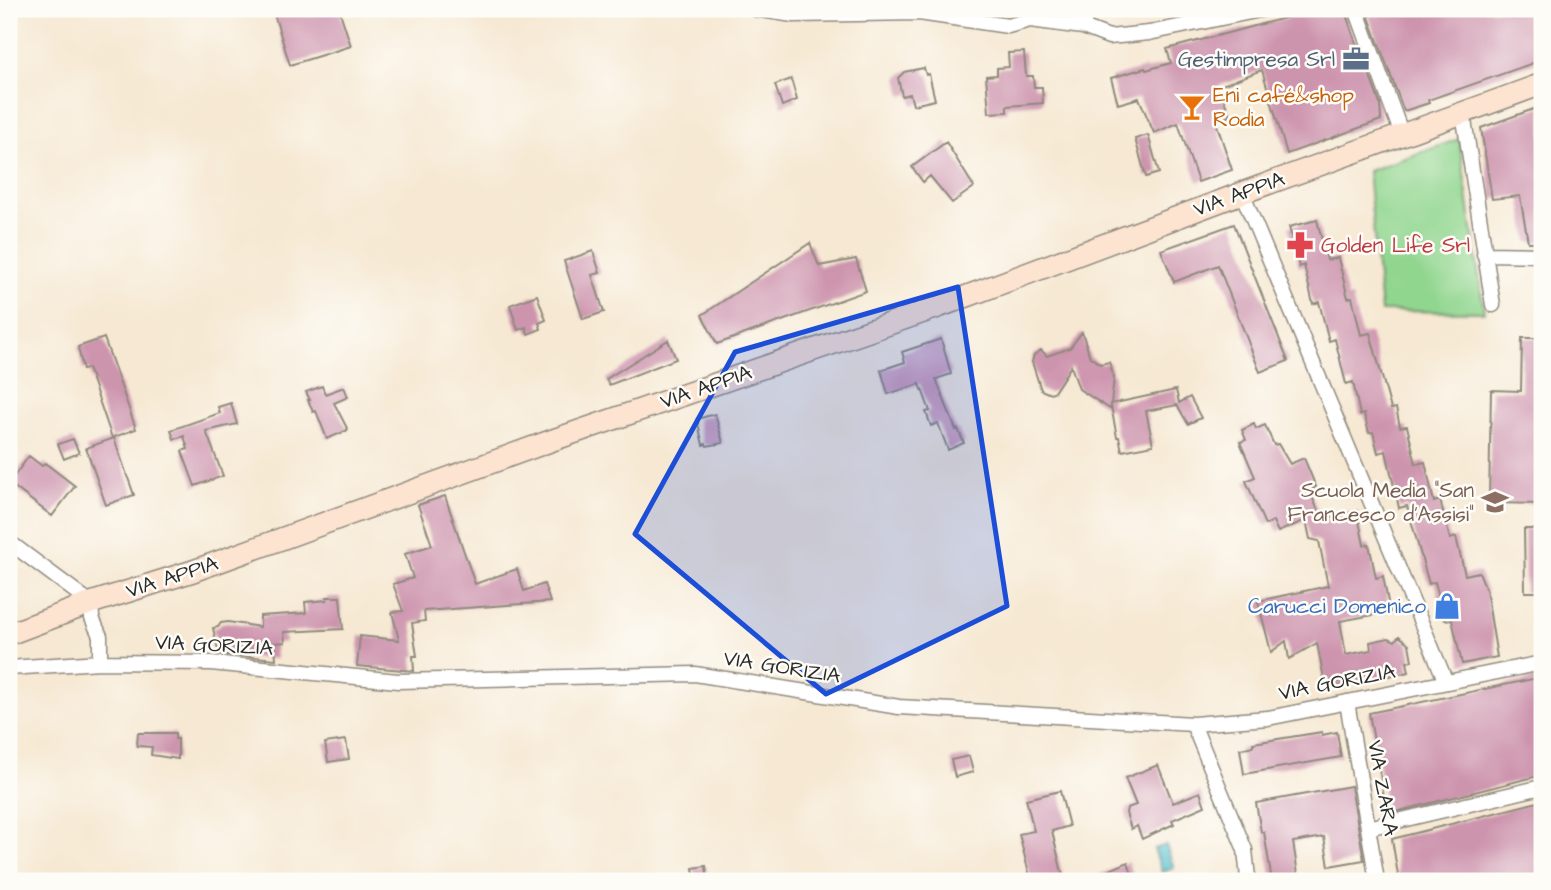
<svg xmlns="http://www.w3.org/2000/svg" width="1551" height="890" font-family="'Architects Daughter',sans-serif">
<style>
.green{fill:#91d68f;stroke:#5e805d;stroke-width:2}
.water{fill:#51bdcc;stroke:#3e747c;stroke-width:2}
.building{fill:#cd94ae}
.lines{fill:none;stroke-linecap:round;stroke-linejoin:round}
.minor-casing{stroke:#908a7e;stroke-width:17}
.secondary-casing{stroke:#908a7e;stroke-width:24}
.minor{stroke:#fff;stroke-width:14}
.secondary{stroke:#fde4d1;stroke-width:21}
.marked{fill:#1d4ed8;fill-opacity:0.2;stroke:#1d4ed8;stroke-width:5;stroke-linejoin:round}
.labels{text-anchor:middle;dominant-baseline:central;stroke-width:5;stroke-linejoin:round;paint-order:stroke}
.service-label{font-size:21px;fill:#4e5e75;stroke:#fdfcf7;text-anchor:end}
.food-label{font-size:21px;fill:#c56008;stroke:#fdfcf7;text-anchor:start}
.street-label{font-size:21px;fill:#2b2b2b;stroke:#fdfcf7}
.health-label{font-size:21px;fill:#be3a42;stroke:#fdfcf7;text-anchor:start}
.education-label{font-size:21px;fill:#785e54;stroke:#fdfcf7;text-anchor:end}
.shop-label{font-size:21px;fill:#366cbe;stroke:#fdfcf7;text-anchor:end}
</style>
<rect width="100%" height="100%" fill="#fdfcf7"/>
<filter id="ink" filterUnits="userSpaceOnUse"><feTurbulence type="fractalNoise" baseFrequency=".0143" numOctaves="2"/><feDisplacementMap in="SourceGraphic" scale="14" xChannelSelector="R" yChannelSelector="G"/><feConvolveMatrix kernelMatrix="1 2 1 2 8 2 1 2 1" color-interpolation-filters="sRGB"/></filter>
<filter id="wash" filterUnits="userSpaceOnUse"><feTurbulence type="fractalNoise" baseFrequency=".00686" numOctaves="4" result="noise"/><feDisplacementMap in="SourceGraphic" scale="28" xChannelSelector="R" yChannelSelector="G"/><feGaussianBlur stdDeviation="1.57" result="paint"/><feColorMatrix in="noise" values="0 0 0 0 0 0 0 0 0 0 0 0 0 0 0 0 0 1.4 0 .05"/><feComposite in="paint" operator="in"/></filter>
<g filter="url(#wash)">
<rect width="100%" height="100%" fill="#f6e8d2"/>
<!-- green -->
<path class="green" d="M 1459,139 L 1484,312 L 1381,311 L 1368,171 Z"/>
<!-- water -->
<path class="water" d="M 1166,845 L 1174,868 L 1162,872 L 1154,849 Z"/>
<g id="blocks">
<!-- building -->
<path class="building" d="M 290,9 L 339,9 L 351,46 L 290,65 L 274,14 Z
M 1319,9 L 1344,9 L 1366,71 L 1366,65 L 1380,104 L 1381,120 L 1287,154 L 1262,70 L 1219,86 L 1230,116 L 1216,122 L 1232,170 L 1198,182 L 1178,123 L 1154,133 L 1139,98 L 1118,104 L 1111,78 L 1145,68 L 1146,70 L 1171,63 L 1167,49 Z
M 1370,9 L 1542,9 L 1542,60 L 1428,100 L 1429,103 L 1404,111 L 1369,17 Z
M 1024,52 L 1026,76 L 1033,76 L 1034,87 L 1042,87 L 1043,103 L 1007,106 L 1007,112 L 989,113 L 986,76 L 997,75 L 997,68 L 1009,67 L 1008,53 Z
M 924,68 L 926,75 L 929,74 L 935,100 L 913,105 L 910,94 L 902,96 L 898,78 L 904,72 Z
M 791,79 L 797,100 L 782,106 L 775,85 Z
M 1542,106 L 1542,242 L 1528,242 L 1520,196 L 1492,199 L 1481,128 Z
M 1148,135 L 1159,173 L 1146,177 L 1135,139 Z
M 946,142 L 974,187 L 952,203 L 930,176 L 923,182 L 912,167 Z
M 1317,220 L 1327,260 L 1338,258 L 1348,298 L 1352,297 L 1361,335 L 1370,333 L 1391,409 L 1396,408 L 1400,427 L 1407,426 L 1416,464 L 1425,462 L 1434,502 L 1440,500 L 1450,539 L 1456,537 L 1465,575 L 1479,572 L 1486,589 L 1497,657 L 1462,664 L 1452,619 L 1445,620 L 1435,582 L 1429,584 L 1407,506 L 1399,508 L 1386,451 L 1378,453 L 1373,432 L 1369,433 L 1364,414 L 1360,415 L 1353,382 L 1346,384 L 1335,339 L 1329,341 L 1319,302 L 1313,304 L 1304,265 L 1299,267 L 1289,227 Z
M 1234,224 L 1288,361 L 1260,372 L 1218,265 L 1174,282 L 1161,250 Z
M 810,243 L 819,266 L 856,259 L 866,291 L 717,344 L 702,315 Z
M 593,251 L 600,273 L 592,275 L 604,312 L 583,319 L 564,261 Z
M 537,295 L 546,320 L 539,323 L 541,329 L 528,334 L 526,327 L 518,330 L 510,305 Z
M 1082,332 L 1090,357 L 1101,364 L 1109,362 L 1114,377 L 1111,404 L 1176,390 L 1179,403 L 1190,397 L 1201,418 L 1188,424 L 1177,405 L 1146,411 L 1153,445 L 1122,451 L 1119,437 L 1117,437 L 1111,406 L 1110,409 L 1079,389 L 1071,366 L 1054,392 L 1048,393 L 1041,390 L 1032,362 L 1034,355 L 1041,350 L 1047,356 L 1070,348 Z
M 104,338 L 136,429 L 112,438 L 88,368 L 83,370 L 78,347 Z
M 1522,338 L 1542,338 L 1542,504 L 1489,503 L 1491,390 L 1521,391 Z
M 941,339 L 951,374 L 936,379 L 956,430 L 958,429 L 964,443 L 948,450 L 938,423 L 931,426 L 926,412 L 930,411 L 920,384 L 888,394 L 881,370 L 905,362 L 902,352 Z
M 668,340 L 676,359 L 609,385 L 606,379 Z
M 322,386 L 325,394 L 344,387 L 348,397 L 334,403 L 348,430 L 327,439 L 316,411 L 313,412 L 308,400 L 310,400 L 306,392 Z
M 231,403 L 237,424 L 206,431 L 223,476 L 195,486 L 182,451 L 188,449 L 184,436 L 174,439 L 171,430 L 220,413 L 218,407 Z
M 715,414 L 723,443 L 707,446 L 706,444 L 703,445 L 697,419 Z
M 1254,424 L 1256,429 L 1265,425 L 1274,445 L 1278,444 L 1290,464 L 1304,458 L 1316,487 L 1309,490 L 1322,519 L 1357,511 L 1364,545 L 1369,544 L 1376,578 L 1383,576 L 1390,612 L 1340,621 L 1346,655 L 1371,650 L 1370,642 L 1389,638 L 1395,641 L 1399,636 L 1409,644 L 1412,661 L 1407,662 L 1409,672 L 1326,689 L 1317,643 L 1289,659 L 1286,641 L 1271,652 L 1258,601 L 1328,586 L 1319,541 L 1310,539 L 1306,520 L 1278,532 L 1273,521 L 1265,525 L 1246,481 L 1255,477 L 1240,442 L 1246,440 L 1242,430 Z
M 114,438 L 134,495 L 106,505 L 86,448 Z
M 73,439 L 79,453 L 64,459 L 58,444 Z
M 29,456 L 42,466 L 45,463 L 75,486 L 52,516 L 9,483 Z
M 445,496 L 475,584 L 517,569 L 524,591 L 544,584 L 550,602 L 424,611 L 425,621 L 412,623 L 417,656 L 413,656 L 414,671 L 357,666 L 360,636 L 399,640 L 392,612 L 403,611 L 393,584 L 413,578 L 405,554 L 432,545 L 418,505 Z
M 1524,529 L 1542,529 L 1542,592 L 1525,592 Z
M 327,597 L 340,597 L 343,629 L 284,632 L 285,642 L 275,643 L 276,659 L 219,654 L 213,628 L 218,627 L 221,623 L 228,622 L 260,627 L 260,616 L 306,613 L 305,602 L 327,600 Z
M 1542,677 L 1542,775 L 1387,814 L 1369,713 Z
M 1322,732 L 1322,735 L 1337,732 L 1341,757 L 1244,774 L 1240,749 L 1253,746 L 1253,743 Z
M 138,733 L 175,733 L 175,739 L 178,739 L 178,759 L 151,755 L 152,747 L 137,746 Z
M 346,740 L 349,759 L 328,762 L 325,743 Z
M 969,756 L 973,772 L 955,777 L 951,760 Z
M 1158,765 L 1173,803 L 1200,792 L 1205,806 L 1172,820 L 1174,824 L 1142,839 L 1137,826 L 1131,829 L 1126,813 L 1127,808 L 1136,805 L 1125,778 Z
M 1351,786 L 1364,860 L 1329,866 L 1324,837 L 1293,842 L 1299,881 L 1272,881 L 1264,832 L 1261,832 L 1256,803 Z
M 1060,791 L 1069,826 L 1052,831 L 1064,881 L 1031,881 L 1019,834 L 1034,831 L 1026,799 Z
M 1538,802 L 1542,826 L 1542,881 L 1399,881 L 1392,839 Z
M 1128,862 L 1134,881 L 1085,881 Z
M 706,866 L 708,881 L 695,881 L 693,868 Z"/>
</g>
</g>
<g filter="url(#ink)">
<use href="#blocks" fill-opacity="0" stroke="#908a7e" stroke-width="2"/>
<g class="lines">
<defs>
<path id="minor" d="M 755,9 L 793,15 L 919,13 L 1008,26 L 1030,20 L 1083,27 L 1109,37 L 1149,33 L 1265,9
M 1356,9 L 1402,135
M 1083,27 L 1087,9
M 1463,113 L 1493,305
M 1242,193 L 1446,682
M 1484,254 L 1542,255
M 9,542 L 91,603 L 92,618 L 100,636 L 100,662
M 9,668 L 100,662 L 211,663 L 398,681 L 695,674 L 899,707 L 1193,724 L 1268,718 L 1542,663
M 1347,702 L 1377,881
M 1193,724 L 1245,850 L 1248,878 L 1245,881
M 1368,828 L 1542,787"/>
<path id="secondary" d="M 9,634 L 91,603 L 193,571 L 553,440 L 938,307 L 1242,193 L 1542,84"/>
</defs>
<!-- minor casing -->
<use href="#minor" class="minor-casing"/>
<!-- secondary casing -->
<use href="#secondary" class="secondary-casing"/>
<!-- minor -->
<use href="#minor" class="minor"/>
<!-- secondary -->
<use href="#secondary" class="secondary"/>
</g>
</g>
<!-- marked area -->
<path class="marked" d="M 958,287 L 1007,606 L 826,694 L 635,534 L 735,352 Z"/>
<!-- icons -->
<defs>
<symbol id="office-bare" viewBox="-9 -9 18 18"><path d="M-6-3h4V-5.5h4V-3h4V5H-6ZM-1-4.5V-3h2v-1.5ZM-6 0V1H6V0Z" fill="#5c6f8a" stroke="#fdfcf7" stroke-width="2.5" paint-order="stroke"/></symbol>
<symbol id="bar-bare" viewBox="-9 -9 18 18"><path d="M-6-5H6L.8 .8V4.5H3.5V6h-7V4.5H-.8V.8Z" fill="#e8710a" stroke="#fdfcf7" stroke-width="2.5" paint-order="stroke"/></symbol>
<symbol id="pharmacy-bare" viewBox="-9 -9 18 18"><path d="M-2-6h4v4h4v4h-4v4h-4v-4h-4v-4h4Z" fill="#e0444e" stroke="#fdfcf7" stroke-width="2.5" paint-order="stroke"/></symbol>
<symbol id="school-bare" viewBox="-9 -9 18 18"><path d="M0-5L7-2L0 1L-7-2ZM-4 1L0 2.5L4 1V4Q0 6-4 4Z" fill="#8d6e63" stroke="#fdfcf7" stroke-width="2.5" paint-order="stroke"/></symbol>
<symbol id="shop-bare" viewBox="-9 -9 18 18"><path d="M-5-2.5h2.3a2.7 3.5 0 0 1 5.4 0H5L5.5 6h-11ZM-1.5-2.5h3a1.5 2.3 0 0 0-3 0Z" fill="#3f7fe0" stroke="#fdfcf7" stroke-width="2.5" paint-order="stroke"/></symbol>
</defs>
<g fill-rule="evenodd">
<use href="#office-bare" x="1337" y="40" width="38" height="38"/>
<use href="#bar-bare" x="1173" y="88" width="38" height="38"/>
<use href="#pharmacy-bare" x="1281" y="226" width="38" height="38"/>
<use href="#school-bare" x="1476" y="483" width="38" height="38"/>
<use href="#shop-bare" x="1428" y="587" width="38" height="38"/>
</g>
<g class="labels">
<!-- service labels -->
<g class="service-label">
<text x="1335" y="59">Gestimpresa Srl</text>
</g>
<!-- food labels -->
<g class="food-label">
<text x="1213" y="95">Eni café&amp;shop<tspan x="1213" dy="24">Rodia</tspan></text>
</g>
<!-- street labels -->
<g class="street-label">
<text transform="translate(1239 194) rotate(-20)">VIA APPIA</text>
<text transform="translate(706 387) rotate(-19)">VIA APPIA</text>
<text transform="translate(172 577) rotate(-18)">VIA APPIA</text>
<text transform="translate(214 645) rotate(3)">VIA GORIZIA</text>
<text transform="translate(782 667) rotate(9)">VIA GORIZIA</text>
<text transform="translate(1337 682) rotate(-11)">VIA GORIZIA</text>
<text transform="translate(1383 788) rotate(80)">VIA ZARA</text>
</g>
<!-- health labels -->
<g class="health-label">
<text x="1321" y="245">Golden Life Srl</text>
</g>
<!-- education labels -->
<g class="education-label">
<text x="1474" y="490">Scuola Media "San<tspan x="1474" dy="24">Francesco d'Assisi"</tspan></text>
</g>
<!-- shop labels -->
<g class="shop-label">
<text x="1426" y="606">Carucci Domenico</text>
</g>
</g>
<!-- margin -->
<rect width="1551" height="890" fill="none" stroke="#fdfcf7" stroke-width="35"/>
</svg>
